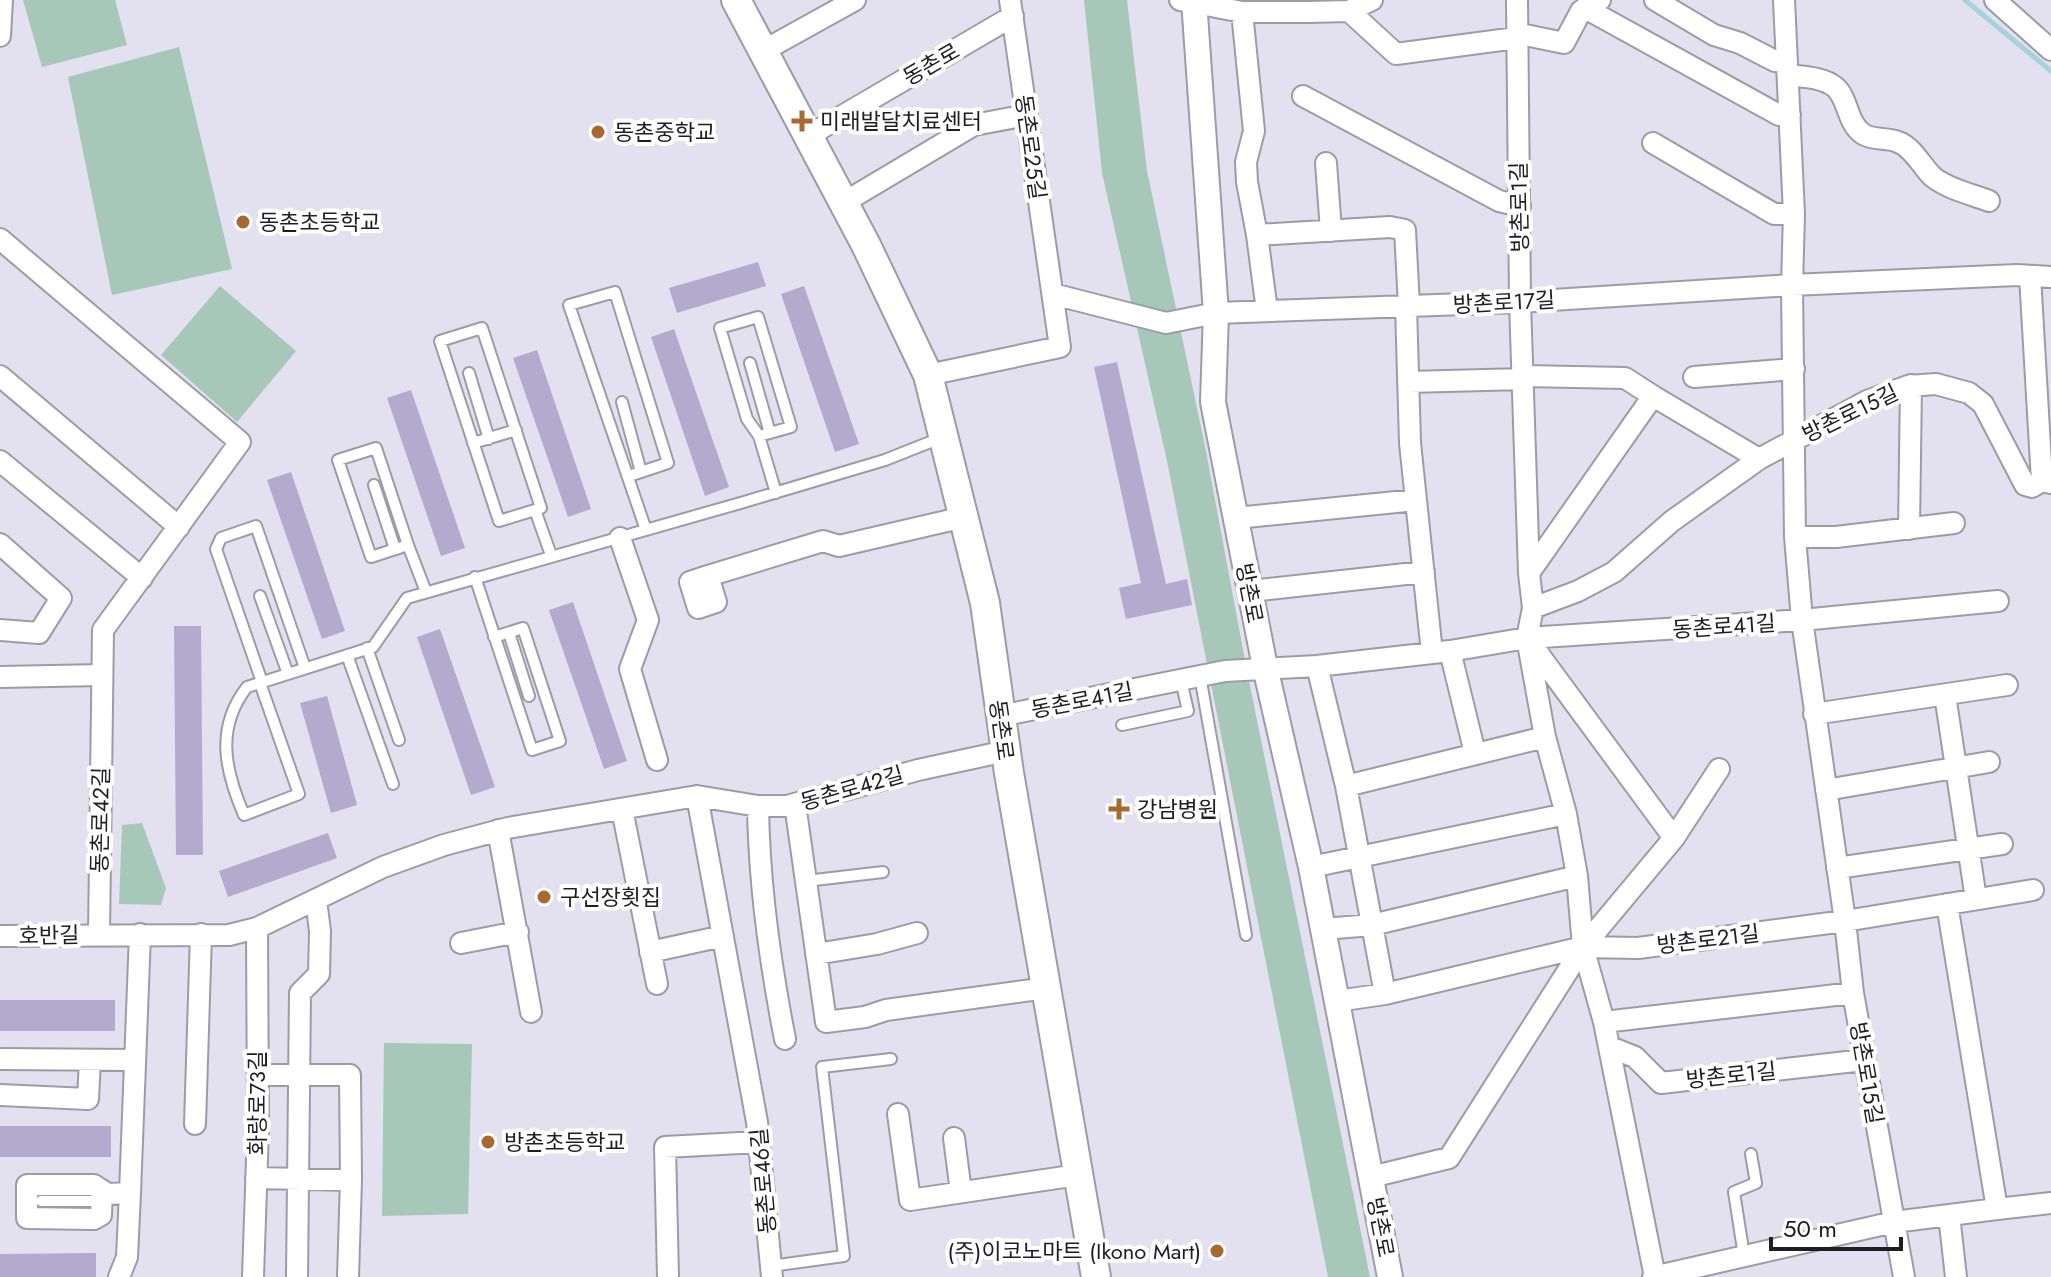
<svg xmlns="http://www.w3.org/2000/svg" width="2051" height="1277" font-family="Jost,'Noto Sans KR',sans-serif">
<style>
.green{fill:#a7c8b8}
.lines{fill:none;stroke-linecap:round;stroke-linejoin:round}
.stream{stroke:#a5d2dc;stroke-width:5}
.building{fill:#b3abcd}
.service-casing{stroke:#9e9ba9;stroke-width:14}
.minor-casing{stroke:#9e9ba9;stroke-width:24}
.tertiary-casing{stroke:#9e9ba9;stroke-width:28}
.secondary-casing{stroke:#9e9ba9;stroke-width:32}
.service{stroke:#fff;stroke-width:10}
.minor{stroke:#fff;stroke-width:20}
.tertiary{stroke:#fff;stroke-width:24}
.secondary{stroke:#fff;stroke-width:28}
.poi-dot{fill:#a86930;stroke:#fff;stroke-width:3}
.labels{text-anchor:middle;dominant-baseline:central;stroke-width:8;stroke-linejoin:round;paint-order:stroke}
.street-label{font-size:22px;fill:#1e1d22;stroke:#fff}
.poi-label{font-size:22px;fill:#1e1d22;stroke:#fff;text-anchor:start}
</style>
<rect width="100%" height="100%" fill="#e3e0ef"/>
<!-- green -->
<path class="green" d="M 23,0 L 115,0 L 127,45 L 42,67 Z
M 1084,0 L 1127,0 L 1147,171 L 1205,446 L 1247,671 L 1370,1277 L 1328,1277 L 1167,461 L 1102,173 Z
M 179,47 L 232,269 L 112,295 L 68,77 Z
M 220,286 L 296,351 L 237,422 L 161,355 Z
M 142,823 L 166,888 L 161,905 L 119,904 L 122,825 Z
M 384,1043 L 472,1044 L 468,1214 L 382,1216 Z"/>
<g class="lines">
<!-- stream -->
<path class="stream" d="M 1965,0 L 2051,71"/>
</g>
<!-- building -->
<path class="building" d="M 758,262 L 766,286 L 677,313 L 669,288 Z
M 804,286 L 859,444 L 835,452 L 781,294 Z
M 674,329 L 729,487 L 705,496 L 651,337 Z
M 537,350 L 591,509 L 568,517 L 513,358 Z
M 1117,362 L 1166,584 L 1187,579 L 1192,605 L 1126,619 L 1119,588 L 1141,583 L 1094,367 Z
M 411,390 L 465,548 L 441,556 L 387,398 Z
M 291,472 L 345,631 L 322,639 L 267,480 Z
M 573,602 L 627,761 L 604,769 L 549,610 Z
M 174,626 L 201,626 L 203,855 L 176,855 Z
M 440,629 L 495,787 L 471,795 L 417,637 Z
M 327,696 L 357,805 L 331,813 L 300,703 Z
M 328,833 L 337,858 L 228,897 L 219,871 Z
M 0,1000 L 115,1000 L 115,1031 L 0,1031 Z
M 0,1126 L 111,1126 L 111,1157 L 0,1157 Z
M 96,1253 L 96,1277 L 0,1277 L 0,1254 Z"/>
<g class="lines">
<defs>
<path id="service" d="M 750,363 L 770,433
M 469,373 L 489,439
M 622,402 L 641,472
M 759,436 L 791,427 L 758,317 L 720,328 L 747,419 L 759,436 L 776,493
M 473,443 L 516,430
M 629,476 L 668,463 L 615,292 L 569,305 L 646,530
M 374,485 L 395,549
M 535,510 L 541,508 L 482,328 L 440,341 L 499,521 L 535,510 L 551,555
M 408,545 L 376,448 L 338,460 L 371,557 L 408,545 L 426,592
M 475,577 L 532,750 L 560,741 L 523,628 L 494,637
M 260,596 L 288,674
M 509,633 L 529,696
M 367,648 L 399,740
M 347,655 L 393,784
M 1200,676 L 1246,935
M 262,682 L 216,549 L 221,538 L 256,526 L 305,668
M 260,683 L 299,794 L 244,815 C 225,771 215,728 247,687 L 373,647 L 407,598 L 744,502 L 885,460 L 943,437
M 1122,725 L 1188,711 L 1181,680
M 806,881 L 883,872
M 41,1201 L 101,1201
M 1744,1256 L 1734,1192 L 1756,1183 L 1751,1154
M 771,1266 L 844,1256 L 822,1067 L 891,1059"/>
<path id="minor" d="M 1180,0 L 1242,12 L 1309,12 L 1349,11 L 1372,0
M 1517,0 L 1520,302 L 1529,573 L 1533,608 L 1527,638 L 1545,737 L 1566,814 L 1577,876 L 1583,947 L 1604,1022 L 1655,1277
M 1655,0 L 1714,35 L 1740,43 L 1775,61 L 1787,62
M 1784,0 L 1794,214 L 1792,285 L 2017,275 L 2051,277
M 1995,0 L 2051,50
M 1585,8 L 1779,115 L 1790,115
M 1349,11 L 1396,54 L 1516,38
M 1242,12 L 1254,131 L 1246,162 L 1247,182 L 1257,235
M 1516,33 L 1564,43 L 1581,11 L 1600,0
M 0,36 L 2,0
M 763,51 L 855,0
M 1788,75 C 1802,77 1823,77 1835,87 C 1849,99 1846,122 1863,134 C 1874,141 1887,137 1898,142 C 1913,147 1922,167 1933,177 C 1948,189 1971,194 1989,201
M 1303,96 L 1499,201 L 1520,206
M 808,136 L 1013,16
M 1653,143 L 1774,214 L 1794,214
M 1326,163 L 1331,231
M 843,203 L 974,125 L 1027,115
M 0,239 L 240,442 L 103,630 L 99,934
M 2030,276 L 2042,481 L 2051,483
M 1053,294 L 1166,323 L 1216,313 L 1520,302 L 1792,285 L 1795,537 L 1802,620 L 1845,921 L 1853,993 L 1904,1277
M 1406,306 L 1410,443 L 1432,653
M 1267,311 L 1257,235 L 1390,227 L 1405,230 L 1409,306
M 928,375 L 1060,347 L 1010,0
M 0,376 L 179,527
M 1523,376 L 1625,378 L 1653,396
M 1694,377 L 1794,369
M 1408,382 L 1523,379
M 0,461 L 142,578
M 1236,518 L 1416,500
M 1909,529 L 1911,385
M 1795,537 L 1836,537 L 1954,523
M 620,538 L 648,620 L 630,669 L 657,760
M 0,544 L 61,598 L 39,633 L 0,630
M 1529,573 L 1653,396 L 1759,459
M 708,576 L 690,582 L 698,608 L 716,602 L 708,576 L 823,541 L 839,546 L 964,517
M 1250,591 L 1424,572
M 1533,608 L 1578,591 L 1614,572 L 1672,521 L 1759,459 L 1867,401 L 1908,386 L 1936,384 L 1969,393 L 1983,404 L 2025,485 L 2032,487 L 2042,481
M 1529,641 L 1674,838
M 1450,651 L 1475,753
M 1317,666 L 1346,786 L 1385,994
M 0,677 L 102,675
M 1945,695 L 1976,899
M 1814,714 L 2007,685
M 1000,716 L 1225,671 L 1317,666 L 1450,651 L 1527,638 L 1802,620 L 1998,601
M 1346,786 L 1545,737
M 1826,790 L 1989,762
M 697,796 L 757,1122 L 772,1277
M 795,804 L 826,1022 L 865,1017 L 886,1010 L 1046,988
M 758,806 C 759,884 770,963 785,1039
M 622,809 L 657,984
M 498,830 L 531,1012
M 1311,867 L 1566,814
M 1837,868 L 2002,844
M 1323,929 L 1372,925 L 1577,876
M 0,936 L 229,935 L 257,928 L 383,867 L 444,845 L 508,828 L 697,796 L 758,806 L 787,806 L 918,770 L 1006,751
M 461,943 L 518,932
M 650,952 L 723,936
M 816,954 L 877,944 L 917,933
M 1337,1001 L 1385,994 L 1583,947 L 1638,948 L 1845,921 L 2033,890
M 1604,1022 L 1853,993
M 1610,1047 L 1635,1057 L 1661,1083 L 1864,1060
M 0,1059 L 135,1060
M 258,1075 L 350,1075 L 351,1180
M 0,1095 L 88,1099 L 90,1060
M 898,1114 L 910,1200 L 1078,1175
M 195,1124 L 201,934
M 954,1138 L 961,1192
M 1371,1177 L 1449,1158 L 1583,947 L 1674,838 L 1719,769
M 256,1178 L 351,1180 L 348,1277
M 102,1190 L 101,1215 L 94,1219 L 27,1218 L 27,1185 L 94,1185 L 107,1194 L 130,1193 L 140,934
M 1997,1209 L 2051,1203
M 1949,1215 L 1956,1277
M 119,1277 L 127,1257 L 130,1193
M 253,1277 L 258,1129 L 257,928
M 297,1277 L 300,993 L 319,974 L 320,931 L 316,900
M 668,1277 L 665,1147 L 759,1142
M 1653,1277 L 1894,1222 L 1997,1209 L 1947,904"/>
<path id="tertiary" d="M 1194,0 L 1216,313 L 1213,402 L 1265,667 L 1311,867 L 1390,1277"/>
<path id="secondary" d="M 736,0 L 866,245 L 928,375 L 985,603 L 1009,773 L 1096,1277"/>
</defs>
<!-- service casing -->
<use href="#service" class="service-casing"/>
<!-- minor casing -->
<use href="#minor" class="minor-casing"/>
<!-- tertiary casing -->
<use href="#tertiary" class="tertiary-casing"/>
<!-- secondary casing -->
<use href="#secondary" class="secondary-casing"/>
<!-- service -->
<use href="#service" class="service"/>
<!-- minor -->
<use href="#minor" class="minor"/>
<!-- tertiary -->
<use href="#tertiary" class="tertiary"/>
<!-- secondary -->
<use href="#secondary" class="secondary"/>
</g>
<!-- markers -->
<g class="poi-dot">
<path d="M798 109h8v8h8v8h-8v8h-8v-8h-8v-8h8z"/>
<circle cx="598" cy="132" r="8"/>
<circle cx="243" cy="222" r="8"/>
<path d="M1115 797h8v8h8v8h-8v8h-8v-8h-8v-8h8z"/>
<circle cx="544" cy="897" r="8"/>
<circle cx="488" cy="1142" r="8"/>
<circle cx="1217" cy="1251" r="8"/>
</g>
<g class="labels">
<!-- street labels -->
<g class="street-label">
<text transform="translate(931 64) rotate(-30)">동촌로</text>
<text transform="translate(1031 147) rotate(82)">동촌로25길</text>
<text transform="translate(1519 207) rotate(-91)">방촌로1길</text>
<text transform="translate(1504 302) rotate(-3)">방촌로17길</text>
<text transform="translate(1850 413) rotate(-26)">방촌로15길</text>
<text transform="translate(1250 593) rotate(79)">방촌로</text>
<text transform="translate(1724 626) rotate(-4)">동촌로41길</text>
<text transform="translate(1082 700) rotate(-11)">동촌로41길</text>
<text transform="translate(1002 730) rotate(82)">동촌로</text>
<text transform="translate(852 788) rotate(-16)">동촌로42길</text>
<text transform="translate(100 820) rotate(-89)">동촌로42길</text>
<text transform="translate(49 935) rotate(-1)">호반길</text>
<text transform="translate(1708 939) rotate(-7)">방촌로21길</text>
<text transform="translate(1867 1073) rotate(80)">방촌로15길</text>
<text transform="translate(1731 1075) rotate(-6)">방촌로1길</text>
<text transform="translate(257 1103) rotate(-90)">화랑로73길</text>
<text transform="translate(763 1181) rotate(-95)">동촌로46길</text>
<text transform="translate(1381 1227) rotate(79)">방촌로</text>
</g>
<!-- poi labels -->
<g class="poi-label">
<text x="820" y="121">미래발달치료센터</text>
<text x="614" y="132">동촌중학교</text>
<text x="259" y="222">동촌초등학교</text>
<text x="1137" y="809">강남병원</text>
<text x="560" y="897">구선장횟집</text>
<text x="504" y="1142">방촌초등학교</text>
<text x="1201" y="1251" text-anchor="end">(주)이코노마트 (Ikono Mart)</text>
</g>
</g>
<!-- scale -->
<path d="M1771 1237v12h130v-12" fill="none" stroke="#1e1d22" stroke-width="4"/>
<text x="1783" y="1237" font-size="24" fill="#1e1d22" stroke="#ffffff" stroke-width="6" paint-order="stroke">50 m</text>
</svg>
